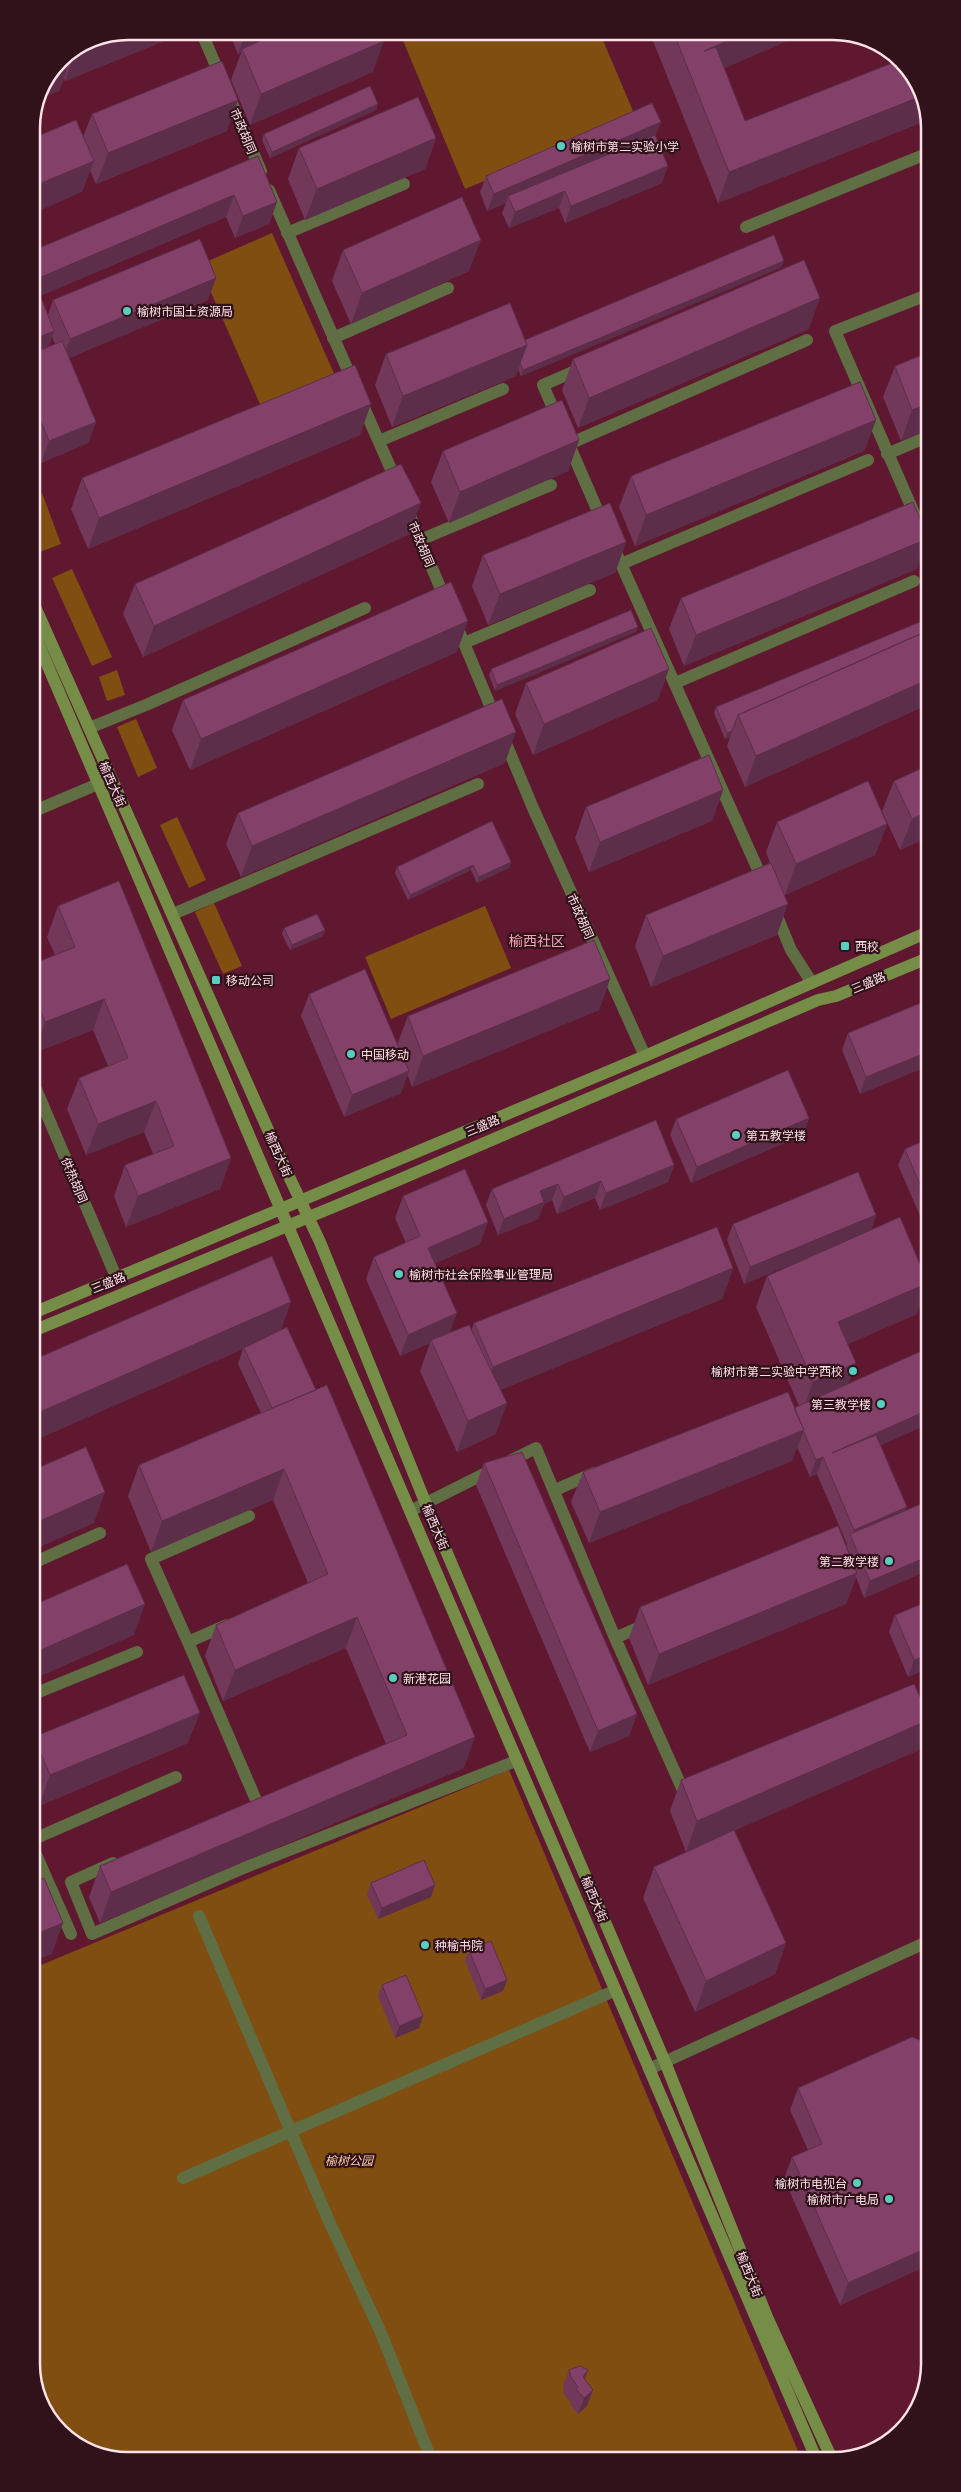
<svg xmlns="http://www.w3.org/2000/svg" width="961" height="2492" font-family="'Playfair Display','Noto Sans SC',serif">
<style>
.green{fill:#814e11}
.lines{fill:none;stroke-linecap:round;stroke-linejoin:round}
.street{stroke:#5f6e43;stroke-width:12}
.secondary{stroke:#758d47;stroke-width:12}
.wall{fill:#71385a;fill-rule:evenodd}
.shaded-wall{fill:#5c2e4a}
.building{fill:#834169;stroke:#5c2e4a}
.poi-dot{fill:#58cec0;stroke:#31121a;stroke-width:2}
.labels{text-anchor:middle;dominant-baseline:central;stroke-width:4.5;stroke-linejoin:round;paint-order:stroke}
.street-label{font-size:12px;fill:#fee2e8;stroke:#31121a}
.poi-label{font-size:12px;fill:#fee2e8;stroke:#31121a;text-anchor:start}
.park-label{font-size:12px;font-style:italic;fill:#f9cfa8;stroke:#31121a}
.neighbourhood-label{font-size:14px;fill:#f9a3b7;stroke:#31121a}
.rim{fill:none;stroke:#fee2e8;stroke-width:2.5}
</style>
<rect width="100%" height="100%" fill="#5f182f"/>
<!-- green -->
<path class="green" d="M 399,31 L 599,31 L 636,118 L 465,189 Z
M 272,233 L 336,378 L 263,411 L 199,265 Z
M 42,493 L 61,544 L 40,552 L 32,531 L 32,496 Z
M 72,569 L 112,657 L 92,666 L 52,578 Z
M 117,670 L 125,695 L 107,701 L 99,677 Z
M 136,719 L 157,768 L 138,777 L 117,727 Z
M 177,817 L 206,880 L 189,888 L 160,825 Z
M 214,903 L 242,966 L 223,974 L 195,912 Z
M 485,906 L 511,968 L 391,1019 L 365,957 Z
M 509,1770 L 801,2458 L 121,2461 L 64,2437 L 35,2389 L 34,1968 Z"/>
<g class="lines">
<!-- street -->
<path class="street" d="M 201,31 L 261,171
M 269,190 L 353,382
M 746,227 L 926,154
M 287,233 L 404,184
M 927,295 L 835,331 L 927,543
M 333,338 L 448,288
M 361,401 L 397,483
M 558,420 L 543,385 L 582,368
M 567,440 L 603,523
M 379,441 L 503,389
M 569,444 L 807,340
M 887,454 L 927,437
M 407,509 L 446,601
M 420,540 L 551,485
M 613,546 L 764,883
M 621,564 L 868,460
M 456,624 L 533,808 L 645,1056
M 464,643 L 590,590
M 675,683 L 914,581
M 89,728 L 146,705 L 365,608
M 32,812 L 98,784
M 774,909 L 791,950 L 812,983
M 173,914 L 478,784
M 33,1082 L 117,1279
M 555,1490 L 594,1473
M 410,1511 L 536,1448 L 615,1638 L 682,1788 L 692,1784
M 33,1563 L 100,1533
M 227,1625 L 188,1642 L 256,1800
M 615,1638 L 647,1624
M 188,1642 L 151,1559 L 249,1516
M 34,1694 L 137,1652
M 34,1839 L 176,1777
M 34,1850 L 71,1934
M 113,1863 L 71,1882 L 92,1934 L 241,1869 L 516,1761
M 199,1916 L 329,2221 L 381,2333 L 431,2459
M 649,2069 L 929,1941
M 183,2178 L 614,1991"/>
<!-- secondary -->
<path class="secondary" d="M 32,600 L 285,1168 L 320,1242 L 426,1504 L 665,2062 L 767,2317 L 831,2457
M 32,629 L 816,2458
M 33,1313 L 645,1056 L 928,932
M 33,1331 L 396,1181 L 818,1000 L 836,996 L 928,958"/>
</g>
<!-- wall -->
<path class="wall" d="M 128,31 L 189,31 L 65,81 L 64,78 L 59,91 L 37,100 L 39,91 L 60,59 L 91,39 Z
M 229,31 L 380,31 L 373,72 L 250,125 L 231,80 L 241,53 L 238,54 L 229,32 Z
M 649,31 L 810,31 L 724,68 L 745,121 L 926,103 L 926,112 L 923,122 L 718,203 Z
M 378,104 L 376,110 L 270,158 L 262,140 L 264,134 Z
M 92,114 L 227,131 L 96,184 L 90,170 L 82,192 L 83,137 Z
M 661,122 L 655,136 L 662,183 L 565,223 L 559,208 L 509,228 L 502,213 L 506,203 L 487,211 L 480,192 L 486,176 Z
M 436,138 L 425,169 L 305,220 L 288,179 L 299,148 Z
M 258,156 L 277,202 L 269,224 L 235,238 L 226,217 L 40,296 L 48,315 L 53,300 L 208,300 L 69,358 L 96,422 L 88,443 L 41,463 L 32,441 L 32,251 ZM 52,337 L 55,344 L 48,347 Z
M 343,250 L 469,271 L 351,324 L 332,281 Z
M 782,267 L 521,376 L 518,369 L 516,376 L 392,427 L 375,385 L 386,354 L 525,340 Z
M 809,329 L 578,428 L 562,390 L 573,359 Z
M 895,366 L 927,430 L 901,441 L 883,397 Z
M 876,420 L 864,451 L 635,546 L 619,507 L 631,476 Z
M 360,435 L 88,549 L 71,509 L 82,478 Z
M 579,440 L 568,471 L 449,523 L 431,482 L 443,451 Z
M 410,534 L 143,657 L 123,614 L 135,584 Z
M 626,542 L 615,573 L 488,625 L 472,586 L 483,555 Z
M 917,569 L 684,666 L 669,629 L 681,598 Z
M 927,619 L 927,705 L 745,787 L 727,746 L 730,737 L 725,739 L 714,713 L 716,707 Z
M 636,632 L 495,691 L 489,675 L 491,669 Z
M 457,652 L 190,770 L 172,730 L 183,700 Z
M 526,683 L 658,700 L 533,755 L 515,714 Z
M 505,763 L 241,877 L 226,844 L 238,813 Z
M 927,766 L 927,838 L 900,850 L 882,811 L 894,781 Z
M 723,790 L 712,821 L 589,872 L 575,838 L 586,807 Z
M 777,822 L 887,824 L 875,855 L 785,895 L 777,935 L 651,987 L 635,946 L 646,915 L 770,863 L 766,852 Z
M 511,862 L 509,868 L 477,883 L 471,870 L 408,900 L 395,873 L 397,867 Z
M 58,906 L 231,1158 L 220,1189 L 126,1227 L 114,1196 L 125,1165 L 153,1154 L 144,1132 L 86,1155 L 67,1109 L 79,1078 L 108,1066 L 93,1030 L 34,1053 L 33,1050 L 33,964 L 55,955 L 47,937 Z
M 284,928 L 325,930 L 323,936 L 290,950 L 282,934 Z
M 610,979 L 599,1010 L 412,1087 L 407,1074 L 401,1093 L 344,1117 L 301,1016 L 309,994 L 397,1045 L 408,1016 Z
M 928,1000 L 928,1066 L 860,1094 L 842,1050 L 848,1033 Z
M 809,1118 L 803,1135 L 691,1183 L 670,1135 L 676,1119 Z
M 928,1139 L 928,1214 L 921,1218 L 898,1165 L 905,1149 Z
M 674,1165 L 668,1182 L 600,1210 L 595,1198 L 557,1214 L 552,1200 L 544,1204 L 538,1219 L 498,1235 L 486,1205 L 492,1189 Z
M 403,1196 L 480,1244 L 435,1263 L 449,1333 L 471,1331 L 474,1323 L 733,1268 L 722,1299 L 500,1390 L 496,1434 L 457,1452 L 420,1371 L 430,1343 L 400,1356 L 366,1279 L 374,1257 L 406,1243 L 395,1218 Z
M 876,1215 L 871,1230 L 917,1314 L 848,1344 L 849,1383 L 928,1424 L 881,1445 L 906,1511 L 928,1501 L 929,1570 L 864,1598 L 856,1577 L 846,1604 L 648,1685 L 629,1638 L 640,1607 L 846,1546 L 847,1544 L 817,1474 L 810,1477 L 797,1447 L 792,1461 L 589,1543 L 571,1502 L 583,1472 L 794,1408 L 799,1406 L 756,1307 L 767,1276 L 823,1251 L 744,1284 L 727,1240 L 733,1224 Z
M 281,1330 L 464,1768 L 100,1923 L 89,1897 L 100,1866 L 386,1744 L 346,1648 L 223,1701 L 205,1656 L 216,1625 L 308,1583 L 273,1500 L 151,1552 L 128,1496 L 139,1465 L 261,1413 L 238,1364 L 243,1349 L 33,1441 L 33,1360 Z
M 484,1463 L 637,1714 L 629,1736 L 590,1752 L 476,1485 Z
M 895,1615 L 929,1668 L 908,1677 L 889,1632 Z
M 34,1737 L 188,1743 L 39,1806 L 34,1794 Z
M 919,1750 L 734,1830 L 786,1943 L 775,1974 L 695,2012 L 643,1898 L 654,1867 L 686,1852 L 670,1811 L 681,1780 Z
M 371,1883 L 431,1897 L 378,1919 L 367,1894 Z
M 469,1950 L 507,1980 L 503,1991 L 481,2000 L 465,1961 Z
M 382,1985 L 419,2028 L 395,2038 L 378,1996 Z
M 929,2044 L 930,2252 L 925,2254 L 920,2269 L 840,2305 L 784,2179 L 792,2157 L 808,2150 L 790,2110 L 798,2088 Z
M 569,2370 L 585,2379 L 587,2406 L 578,2414 L 570,2405 L 571,2403 L 564,2394 L 563,2386 Z"/>
<!-- shaded-wall -->
<path class="shaded-wall" d="M 128,31 L 189,31 L 65,81 L 76,50 L 119,33 Z
M 248,31 L 291,31 L 242,49 L 241,53 L 238,54 L 246,32 Z
M 750,31 L 810,31 L 693,82 L 704,51 Z
M 384,41 L 373,72 L 250,125 L 261,94 Z
M 70,60 L 59,91 L 37,100 L 39,91 L 56,66 Z
M 922,96 L 926,103 L 926,112 L 923,122 L 718,203 L 729,172 Z
M 238,100 L 227,131 L 96,184 L 108,153 Z
M 378,104 L 376,110 L 270,158 L 272,152 Z
M 661,122 L 654,139 L 508,196 L 506,203 L 487,211 L 494,194 Z
M 436,138 L 425,169 L 305,220 L 317,189 Z
M 94,161 L 82,192 L 32,214 L 32,187 Z
M 668,166 L 662,183 L 565,223 L 571,206 Z
M 565,191 L 559,208 L 509,228 L 515,212 Z
M 234,195 L 226,217 L 33,299 L 41,277 Z
M 277,202 L 269,224 L 235,238 L 243,216 Z
M 481,240 L 469,271 L 351,324 L 362,293 Z
M 784,261 L 782,267 L 521,376 L 523,370 Z
M 216,278 L 208,300 L 62,361 L 70,339 Z
M 820,298 L 809,329 L 578,428 L 589,398 Z
M 54,331 L 47,352 L 32,358 L 32,340 Z
M 527,345 L 516,376 L 392,427 L 403,396 Z
M 371,404 L 360,435 L 88,549 L 99,518 Z
M 927,404 L 927,430 L 901,441 L 912,410 Z
M 876,420 L 864,451 L 635,546 L 646,515 Z
M 96,422 L 88,443 L 41,463 L 49,441 Z
M 579,440 L 568,471 L 449,523 L 460,492 Z
M 421,503 L 410,534 L 143,657 L 154,626 Z
M 927,539 L 927,542 L 917,569 L 684,666 L 696,635 Z
M 626,542 L 615,573 L 488,625 L 500,594 Z
M 468,621 L 457,652 L 190,770 L 201,739 Z
M 638,627 L 636,632 L 495,691 L 497,685 Z
M 669,669 L 658,700 L 533,755 L 544,724 Z
M 927,680 L 927,705 L 745,787 L 756,756 Z
M 732,731 L 730,737 L 725,739 L 727,733 Z
M 516,732 L 505,763 L 241,877 L 252,846 Z
M 723,790 L 712,821 L 589,872 L 600,842 Z
M 927,812 L 927,838 L 900,850 L 912,819 Z
M 887,824 L 875,855 L 785,895 L 796,864 Z
M 511,862 L 509,868 L 477,883 L 479,877 Z
M 473,865 L 471,870 L 408,900 L 410,895 Z
M 788,904 L 777,935 L 651,987 L 663,956 Z
M 325,930 L 323,936 L 290,950 L 292,945 Z
M 610,979 L 599,1010 L 412,1087 L 423,1056 Z
M 104,999 L 93,1030 L 34,1053 L 45,1022 Z
M 928,1052 L 928,1066 L 860,1094 L 866,1077 Z
M 409,1071 L 401,1093 L 344,1117 L 352,1095 Z
M 156,1101 L 144,1132 L 86,1155 L 98,1124 Z
M 809,1118 L 803,1135 L 691,1183 L 697,1167 Z
M 231,1158 L 220,1189 L 126,1227 L 138,1196 Z
M 674,1165 L 668,1182 L 600,1210 L 606,1193 Z
M 601,1181 L 595,1198 L 557,1214 L 564,1197 Z
M 558,1184 L 552,1200 L 544,1204 L 538,1219 L 498,1235 L 504,1219 L 540,1191 Z
M 928,1200 L 928,1214 L 921,1218 L 927,1201 Z
M 876,1215 L 870,1232 L 744,1284 L 750,1267 Z
M 488,1222 L 480,1244 L 420,1270 L 428,1248 Z
M 733,1268 L 722,1299 L 481,1398 L 493,1367 Z
M 928,1283 L 917,1314 L 827,1353 L 838,1322 Z
M 291,1302 L 280,1333 L 244,1348 L 243,1349 L 33,1441 L 33,1415 Z
M 457,1313 L 449,1335 L 431,1340 L 430,1343 L 400,1356 L 408,1335 Z
M 856,1363 L 845,1394 L 802,1413 L 813,1382 Z
M 507,1403 L 496,1434 L 457,1452 L 468,1421 Z
M 928,1410 L 928,1424 L 828,1469 L 832,1453 Z
M 804,1430 L 792,1461 L 589,1543 L 600,1512 Z
M 823,1457 L 817,1474 L 810,1477 L 816,1460 Z
M 284,1469 L 273,1500 L 151,1552 L 162,1521 Z
M 105,1492 L 94,1523 L 33,1550 L 33,1524 Z
M 907,1507 L 901,1524 L 852,1537 L 854,1530 Z
M 929,1556 L 929,1570 L 864,1598 L 870,1581 Z
M 857,1573 L 846,1604 L 648,1685 L 659,1654 Z
M 145,1604 L 134,1635 L 34,1679 L 34,1653 Z
M 357,1617 L 346,1648 L 223,1701 L 235,1670 Z
M 929,1654 L 929,1668 L 908,1677 L 914,1660 Z
M 200,1713 L 188,1743 L 39,1806 L 50,1775 Z
M 637,1714 L 629,1736 L 590,1752 L 598,1731 Z
M 929,1720 L 929,1723 L 919,1750 L 686,1852 L 697,1821 Z
M 475,1737 L 464,1768 L 100,1923 L 111,1892 Z
M 435,1885 L 431,1897 L 378,1919 L 382,1908 Z
M 63,1923 L 52,1954 L 34,1961 L 34,1935 Z
M 786,1943 L 775,1974 L 695,2012 L 706,1981 Z
M 507,1980 L 503,1991 L 481,2000 L 485,1989 Z
M 423,2016 L 419,2028 L 395,2038 L 399,2026 Z
M 930,2233 L 930,2252 L 925,2254 L 920,2269 L 840,2305 L 848,2283 L 922,2237 Z
M 588,2370 L 582,2387 L 583,2377 Z
M 593,2390 L 587,2406 L 578,2414 L 584,2398 Z"/>
<!-- building -->
<path class="building" d="M 283,31 L 380,31 L 384,41 L 261,94 L 242,49 Z
M 673,31 L 750,31 L 704,51 L 716,47 L 745,121 L 900,60 L 922,96 L 729,172 Z
M 119,33 L 76,50 L 76,49 L 91,39 Z
M 68,54 L 70,60 L 56,66 L 60,59 Z
M 222,61 L 238,100 L 108,153 L 92,114 Z
M 370,86 L 378,104 L 272,152 L 264,134 Z
M 418,97 L 436,138 L 317,189 L 299,148 Z
M 652,103 L 661,122 L 494,194 L 486,176 Z
M 76,120 L 94,161 L 32,187 L 31,139 Z
M 655,135 L 668,166 L 571,206 L 565,191 L 515,212 L 508,196 Z
M 258,156 L 277,202 L 243,216 L 234,195 L 41,277 L 32,255 L 32,251 Z
M 462,197 L 481,240 L 362,293 L 343,250 Z
M 774,235 L 784,261 L 523,370 L 520,363 L 527,345 L 525,340 Z
M 200,239 L 216,278 L 70,339 L 53,300 Z
M 804,260 L 820,298 L 589,398 L 573,359 Z
M 32,274 L 54,331 L 32,340 Z
M 510,303 L 527,345 L 403,396 L 386,354 Z
M 62,341 L 96,422 L 49,441 L 32,400 L 32,354 Z
M 927,353 L 927,404 L 912,410 L 895,366 Z
M 355,365 L 371,404 L 99,518 L 82,478 Z
M 860,382 L 876,420 L 646,515 L 631,476 Z
M 562,400 L 579,440 L 460,492 L 443,451 Z
M 401,464 L 421,503 L 154,626 L 135,584 Z
M 913,502 L 927,535 L 927,539 L 696,635 L 681,598 Z
M 610,503 L 626,542 L 500,594 L 483,555 Z
M 451,582 L 468,621 L 201,739 L 183,700 Z
M 631,610 L 638,627 L 497,685 L 491,669 Z
M 927,619 L 927,631 L 738,715 L 732,731 L 727,733 L 716,707 Z
M 651,628 L 669,669 L 544,724 L 526,683 Z
M 927,631 L 927,680 L 756,756 L 738,715 Z
M 502,699 L 516,732 L 252,846 L 238,813 Z
M 709,755 L 723,790 L 600,842 L 586,807 Z
M 927,766 L 927,812 L 912,819 L 894,781 Z
M 868,781 L 887,824 L 796,864 L 777,822 Z
M 492,821 L 511,862 L 479,877 L 473,865 L 410,895 L 397,867 Z
M 771,863 L 788,904 L 663,956 L 646,915 Z
M 119,881 L 231,1158 L 138,1196 L 125,1165 L 174,1146 L 156,1101 L 98,1124 L 79,1078 L 128,1058 L 104,999 L 45,1022 L 33,991 L 33,964 L 75,947 L 58,906 Z
M 317,914 L 325,930 L 292,945 L 284,928 Z
M 594,940 L 610,979 L 423,1056 L 408,1016 Z
M 365,969 L 409,1071 L 352,1095 L 309,994 Z
M 928,1000 L 928,1052 L 866,1077 L 848,1033 Z
M 788,1070 L 809,1118 L 697,1167 L 676,1119 Z
M 656,1120 L 674,1165 L 606,1193 L 601,1181 L 564,1197 L 558,1184 L 540,1191 L 544,1202 L 504,1219 L 492,1189 Z
M 928,1139 L 928,1200 L 927,1201 L 905,1149 Z
M 465,1169 L 488,1222 L 428,1248 L 457,1313 L 408,1335 L 374,1257 L 420,1236 L 403,1196 Z
M 858,1172 L 876,1215 L 750,1267 L 733,1224 Z
M 900,1217 L 928,1283 L 838,1322 L 856,1363 L 813,1382 L 767,1276 Z
M 717,1227 L 733,1268 L 493,1367 L 474,1323 Z
M 272,1256 L 291,1302 L 33,1415 L 33,1360 Z
M 469,1325 L 507,1403 L 468,1421 L 431,1340 Z
M 287,1327 L 316,1390 L 272,1408 L 244,1348 Z
M 926,1349 L 928,1354 L 928,1410 L 832,1453 L 876,1435 L 907,1507 L 854,1530 L 823,1457 L 816,1460 L 803,1430 L 804,1430 L 794,1408 Z
M 327,1385 L 475,1737 L 111,1892 L 100,1866 L 407,1735 L 357,1617 L 235,1670 L 216,1625 L 328,1574 L 284,1469 L 162,1521 L 139,1465 Z
M 788,1392 L 804,1430 L 600,1512 L 583,1472 Z
M 86,1447 L 105,1492 L 33,1524 L 33,1470 Z
M 522,1452 L 637,1714 L 598,1731 L 484,1463 Z
M 928,1501 L 929,1556 L 870,1581 L 850,1534 Z
M 838,1526 L 857,1573 L 659,1654 L 640,1607 Z
M 127,1564 L 145,1604 L 34,1653 L 34,1605 Z
M 929,1601 L 929,1654 L 914,1660 L 895,1615 Z
M 184,1675 L 200,1713 L 50,1775 L 34,1737 Z
M 914,1684 L 929,1716 L 929,1720 L 697,1821 L 681,1780 Z
M 734,1830 L 786,1943 L 706,1981 L 654,1867 Z
M 424,1860 L 435,1885 L 382,1908 L 371,1883 Z
M 44,1878 L 63,1923 L 34,1935 L 34,1883 Z
M 491,1941 L 507,1980 L 485,1989 L 469,1950 Z
M 406,1975 L 423,2016 L 399,2026 L 382,1985 Z
M 912,2037 L 929,2044 L 930,2233 L 922,2237 L 927,2248 L 848,2283 L 792,2157 L 822,2144 L 798,2088 Z
M 580,2366 L 588,2370 L 583,2377 L 593,2390 L 584,2398 L 576,2389 L 578,2387 L 571,2377 L 569,2370 Z"/>
<!-- markers -->
<g class="poi-dot">
<circle cx="561" cy="146" r="5"/>
<circle cx="127" cy="311" r="5"/>
<rect x="840" y="941" width="10" height="10" rx="2.5"/>
<rect x="211" y="975" width="10" height="10" rx="2.5"/>
<circle cx="351" cy="1054" r="5"/>
<circle cx="736" cy="1135" r="5"/>
<circle cx="399" cy="1274" r="5"/>
<circle cx="853" cy="1371" r="5"/>
<circle cx="881" cy="1404" r="5"/>
<circle cx="889" cy="1561" r="5"/>
<circle cx="393" cy="1678" r="5"/>
<circle cx="425" cy="1945" r="5"/>
<circle cx="857" cy="2183" r="5"/>
<circle cx="889" cy="2199" r="5"/>
</g>
<g class="labels">
<!-- street labels -->
<g class="street-label">
<text transform="translate(244 131) rotate(67)">市政胡同</text>
<text transform="translate(422 544) rotate(67)">市政胡同</text>
<text transform="translate(113 784) rotate(66)">榆西大街</text>
<text transform="translate(581 916) rotate(66)">市政胡同</text>
<text transform="translate(868 982) rotate(-23)">三盛路</text>
<text transform="translate(482 1125) rotate(-23)">三盛路</text>
<text transform="translate(279 1154) rotate(66)">榆西大街</text>
<text transform="translate(75 1180) rotate(67)">供热胡同</text>
<text transform="translate(108 1282) rotate(-22)">三盛路</text>
<text transform="translate(436 1527) rotate(67)">榆西大街</text>
<text transform="translate(595 1899) rotate(67)">榆西大街</text>
<text transform="translate(750 2274) rotate(68)">榆西大街</text>
</g>
<!-- poi labels -->
<g class="poi-label">
<text x="571" y="146">榆树市第二实验小学</text>
<text x="137" y="311">榆树市国土资源局</text>
<text x="855" y="946">西校</text>
<text x="226" y="980">移动公司</text>
<text x="361" y="1054">中国移动</text>
<text x="746" y="1135">第五教学楼</text>
<text x="409" y="1274">榆树市社会保险事业管理局</text>
<text x="843" y="1371" text-anchor="end">榆树市第二实验中学西校</text>
<text x="871" y="1404" text-anchor="end">第三教学楼</text>
<text x="879" y="1561" text-anchor="end">第二教学楼</text>
<text x="403" y="1678">新港花园</text>
<text x="435" y="1945">种榆书院</text>
<text x="847" y="2183" text-anchor="end">榆树市电视台</text>
<text x="879" y="2199" text-anchor="end">榆树市广电局</text>
</g>
<!-- park labels -->
<g class="park-label">
<text x="349" y="2160">榆树公园</text>
</g>
<!-- neighbourhood labels -->
<g class="neighbourhood-label">
<text x="537" y="940">榆西社区</text>
</g>
</g>
<!-- crop -->
<path d="M0 0H961V2492H0ZM128 40H833A88 88 0 0 1 921 128V2364A88 88 0 0 1 833 2452H128A88 88 0 0 1 40 2364V128A88 88 0 0 1 128 40Z" fill="#31121a" fill-rule="evenodd"/>
<path class="rim" d="M128 40H833A88 88 0 0 1 921 128V2364A88 88 0 0 1 833 2452H128A88 88 0 0 1 40 2364V128A88 88 0 0 1 128 40Z"/>
</svg>
